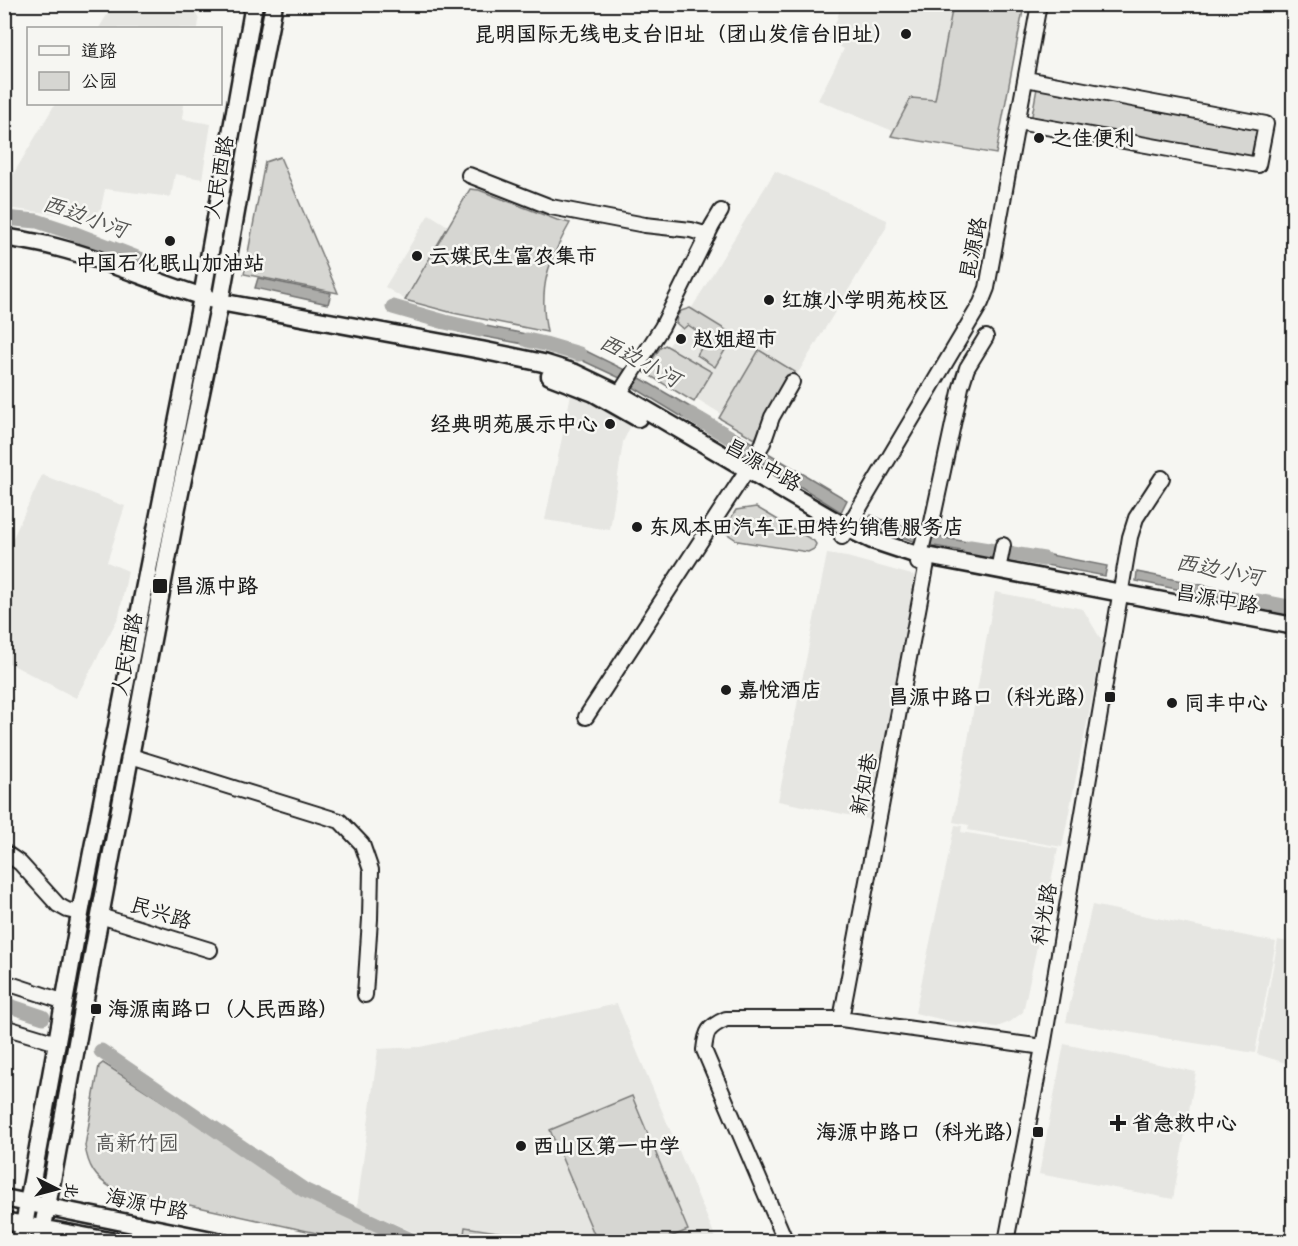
<svg xmlns="http://www.w3.org/2000/svg" width="1298" height="1246" font-family="'Comic Neue','LXGW WenKai TC',sans-serif">
<style>
.built{fill:#e6e6e2}
.green{fill:#d6d6d2;stroke:#797977;stroke-width:1.5}
.water{fill:#acaca9;stroke:#727271;stroke-width:1.5}
.lines{fill:none;stroke-linecap:round;stroke-linejoin:round}
.river{stroke:#acaca9;stroke-width:15}
.minor-casing{stroke:#1c1c1c;stroke-width:18}
.major-casing{stroke:#1c1c1c;stroke-width:21}
.minor{stroke:#f6f6f2;stroke-width:14}
.major{stroke:#f6f6f2;stroke-width:16}
.poi-dot{fill:#1c1c1c;stroke:#f6f6f2;stroke-width:2}
.labels{text-anchor:middle;dominant-baseline:central;stroke-width:5;stroke-linejoin:round;paint-order:stroke}
.poi-label{font-size:21px;font-weight:bold;fill:#1c1c1c;stroke:#f6f6f2;text-anchor:start}
.street-label{font-size:21px;fill:#1c1c1c;stroke:#f6f6f2}
.park-label{font-size:21px;fill:#545453;stroke:#f6f6f2}
.water-label{font-size:22px;font-style:italic;fill:#565654;stroke:#f6f6f2}
</style>
<rect width="100%" height="100%" fill="#f6f6f2"/>
<filter id="ink" filterUnits="userSpaceOnUse"><feTurbulence type="fractalNoise" baseFrequency=".0167" numOctaves="2"/><feDisplacementMap in="SourceGraphic" scale="12" xChannelSelector="R" yChannelSelector="G"/><feConvolveMatrix kernelMatrix="1 2 1 2 8 2 1 2 1" color-interpolation-filters="sRGB"/></filter>
<g filter="url(#ink)">
<!-- built -->
<path class="built" d="M 113,5 L 192,5 L 199,20 L 198,28 L 99,28 Z
M 841,5 L 1024,5 L 996,154 L 891,136 L 893,131 L 818,100 L 844,49 L 827,39 L 837,19 Z
M 55,104 L 184,104 L 182,119 L 211,124 L 202,179 L 175,174 L 171,197 L 105,189 L 101,208 L 91,218 L 5,208 L 5,188 Z
M 775,171 L 887,220 L 886,228 L 759,437 L 653,372 Z
M 429,214 L 448,226 L 404,299 L 385,287 Z
M 571,394 L 632,423 L 623,442 L 610,530 L 545,520 Z
M 42,475 L 125,506 L 107,562 L 128,571 L 119,616 L 76,698 L 5,661 L 5,555 Z
M 827,554 L 847,557 L 919,577 L 868,819 L 778,801 Z
M 995,592 L 1083,609 L 1103,643 L 1062,847 L 968,830 L 969,825 L 953,822 Z
M 955,825 L 962,826 L 961,832 L 1058,848 L 1023,1012 L 1010,1022 L 997,1027 L 948,1021 L 915,1013 Z
M 1092,905 L 1276,942 L 1255,1053 L 1066,1022 Z
M 1278,940 L 1293,943 L 1293,1064 L 1289,1064 L 1257,1054 Z
M 617,1004 L 717,1241 L 450,1241 L 420,1235 L 357,1207 L 378,1049 L 420,1047 Z
M 1064,1044 L 1196,1072 L 1173,1199 L 1039,1174 Z"/>
<!-- green -->
<path class="green" d="M 953,5 L 1024,5 L 996,154 L 891,136 L 911,98 L 935,100 Z
M 1037,88 L 1260,128 L 1254,161 L 1031,121 Z
M 280,157 L 338,293 L 244,274 L 265,162 Z
M 470,189 L 479,190 L 557,220 L 570,223 C 548,262 538,287 547,332 L 453,313 L 405,300 Z
M 690,308 L 734,335 L 715,367 L 697,355 L 707,338 L 688,325 L 683,329 L 676,323 L 677,316 L 681,311 Z
M 665,345 L 712,372 L 694,402 L 644,372 L 660,348 Z
M 759,350 L 795,372 L 755,439 L 719,418 Z
M 756,507 L 814,541 L 816,544 L 814,549 L 808,552 L 738,541 L 723,531 L 736,510 Z
M 103,1063 L 308,1195 L 407,1241 L 353,1241 L 112,1188 C 95,1178 88,1166 85,1146 L 99,1066 Z
M 632,1096 L 688,1230 L 660,1241 L 597,1241 L 550,1130 Z
M 465,1227 L 504,1233 L 502,1241 L 463,1241 Z"/>
<!-- water -->
<path class="water" d="M 258,278 L 331,293 L 328,304 L 255,288 Z
M 393,302 L 446,317 L 444,328 L 392,313 Z
M 461,321 L 546,338 L 545,348 L 459,332 Z
M 561,343 L 588,352 L 625,370 L 620,378 L 577,358 L 560,354 Z
M 640,378 L 709,418 L 702,429 L 633,387 Z
M 718,423 L 756,445 L 749,457 L 713,434 Z
M 768,453 L 847,500 L 841,512 L 761,462 Z
M 871,515 L 885,521 L 920,532 L 916,542 L 881,530 L 866,522 Z
M 933,536 L 991,546 L 989,556 L 929,545 Z
M 1025,550 L 1107,566 L 1105,576 L 1024,561 Z
M 1137,572 L 1277,600 L 1276,609 L 1136,581 Z"/>
<g class="lines">
<!-- river -->
<path class="river" d="M 4,218 L 37,221 L 73,233 L 150,263
M 393,307 L 445,322 L 480,330
M 527,340 L 545,344 L 579,354
M 690,414 L 731,438
M 970,547 L 1044,559
M 1258,601 L 1294,608
M 4,1004 L 43,1017
M 101,1051 L 304,1190 L 415,1242"/>
<defs>
<path id="minor" d="M 1018,122 L 1258,165 L 1266,124 L 1026,79
M 469,175 L 551,207 L 645,225 L 691,230 L 708,235
M 614,402 L 662,327 L 712,226 L 721,211
M 842,537 L 981,303 L 987,288 L 1039,4
M 918,563 L 925,534 L 930,530 L 932,522 L 961,387 L 967,368 L 986,337
M 998,570 L 1003,545
M 586,717 L 747,470 L 763,443 L 772,417 L 792,382
M 131,756 L 340,821 L 362,844 L 371,870 L 370,919 L 365,995
M 4,852 L 20,863 L 58,905 L 67,910 L 80,913
M 100,916 L 210,950
M 4,982 L 65,1002
M 841,1019 L 928,557
M 4,1027 L 57,1043
M 786,1242 L 704,1050 C 706,1031 708,1027 726,1019 L 841,1019 L 1043,1047
M 1006,1242 L 1043,1047 L 1130,537 L 1136,518 L 1162,478"/>
<path id="major" d="M 4,237 C 22,240 41,243 59,248 C 114,262 165,287 220,302 L 481,350 L 543,363 L 575,373 L 619,394 L 847,528 L 872,540 L 911,553 L 1294,626
M 550,376 L 594,393 L 638,418
M 4,1198 L 222,1242
M 4,1221 L 115,1242
M 21,1242 L 82,903 L 202,297 L 254,4
M 40,1242 L 53,1175 L 100,916 L 177,507 L 220,302 L 257,93 L 274,4"/>
</defs>
<!-- minor casing -->
<use href="#minor" class="minor-casing"/>
<!-- major casing -->
<use href="#major" class="major-casing"/>
<!-- minor -->
<use href="#minor" class="minor"/>
<!-- major -->
<use href="#major" class="major"/>
</g>
</g>
<!-- markers -->
<g class="poi-dot">
<circle cx="906" cy="34" r="6"/>
<circle cx="1039" cy="138" r="6"/>
<circle cx="170" cy="241" r="6"/>
<circle cx="417" cy="256" r="6"/>
<circle cx="769" cy="300" r="6"/>
<circle cx="681" cy="339" r="6"/>
<circle cx="610" cy="424" r="6"/>
<circle cx="637" cy="527" r="6"/>
<rect x="152" y="578" width="16" height="16" rx="3"/>
<circle cx="726" cy="690" r="6"/>
<rect x="1104" y="691" width="12" height="12" rx="3"/>
<circle cx="1172" cy="703" r="6"/>
<rect x="90" y="1003" width="12" height="12" rx="3"/>
<path d="M1115 1114h6v6h6v6h-6v6h-6v-6h-6v-6h6z"/>
<rect x="1032" y="1126" width="12" height="12" rx="3"/>
<circle cx="521" cy="1146" r="6"/>
</g>
<g class="labels">
<!-- poi labels -->
<g class="poi-label">
<text x="894" y="34" text-anchor="end">昆明国际无线电支台旧址（团山发信台旧址）</text>
<text x="1051" y="138">之佳便利</text>
<text x="429" y="256">云媒民生富农集市</text>
<text x="170" y="263" text-anchor="middle">中国石化眠山加油站</text>
<text x="781" y="300">红旗小学明苑校区</text>
<text x="693" y="339">赵姐超市</text>
<text x="598" y="424" text-anchor="end">经典明苑展示中心</text>
<text x="649" y="527">东风本田汽车正田特约销售服务店</text>
<text x="174" y="586">昌源中路</text>
<text x="738" y="690">嘉悦酒店</text>
<text x="1098" y="697" text-anchor="end">昌源中路口（科光路）</text>
<text x="1184" y="703">同丰中心</text>
<text x="108" y="1009">海源南路口（人民西路）</text>
<text x="1132" y="1123">省急救中心</text>
<text x="1026" y="1132" text-anchor="end">海源中路口（科光路）</text>
<text x="533" y="1146">西山区第一中学</text>
</g>
<!-- street labels -->
<g class="street-label">
<text transform="translate(219 177) rotate(-80)">人民西路</text>
<text transform="translate(973 248) rotate(-78)">昆源路</text>
<text transform="translate(763 465) rotate(30)">昌源中路</text>
<text transform="translate(1217 599) rotate(10)">昌源中路</text>
<text transform="translate(127 654) rotate(-79)">人民西路</text>
<text transform="translate(864 784) rotate(-79)">新知巷</text>
<text transform="translate(161 913) rotate(17)">民兴路</text>
<text transform="translate(1044 914) rotate(-80)">科光路</text>
<text transform="translate(147 1204) rotate(11)">海源中路</text>
</g>
<!-- park labels -->
<g class="park-label">
<text x="137" y="1143">高新竹园</text>
</g>
<!-- water labels -->
<g class="water-label">
<text transform="translate(85 217) rotate(19)">西边小河</text>
<text transform="translate(640 361) rotate(28)">西边小河</text>
<text transform="translate(1219 570) rotate(11)">西边小河</text>
</g>
</g>
<!-- margin -->
<rect width="1298" height="1246" fill="none" stroke="#f6f6f2" stroke-width="24"/>
<rect x="12" y="12" width="1274" height="1222" fill="none" stroke="#1c1c1c" stroke-width="2" filter="url(#ink)"/>
<!-- legend -->
<rect x="27" y="27" width="195" height="78" fill="#f6f6f2" stroke="#9f9f9c" stroke-width="1.5"/>
<rect x="39" y="46" width="30" height="9" fill="#f6f6f2" stroke="#9f9f9c" stroke-width="1.5"/>
<text x="81" y="57" font-size="18" fill="#1c1c1c">道路</text>
<rect x="39" y="72" width="30" height="18" fill="#d6d6d2" stroke="#9f9f9c" stroke-width="1.5"/>
<text x="81" y="87" font-size="18" fill="#1c1c1c">公园</text>
<!-- north arrow -->
<g transform="translate(57 1189) rotate(96)" stroke="#f6f6f2" stroke-width="4.5" paint-order="stroke">
<path d="M0-4.5L10 22L0 15L-10 22Z" fill="#1c1c1c"/>
<text y="-9" font-size="16" font-weight="bold" text-anchor="middle" fill="#1c1c1c">北</text>
</g>
</svg>
